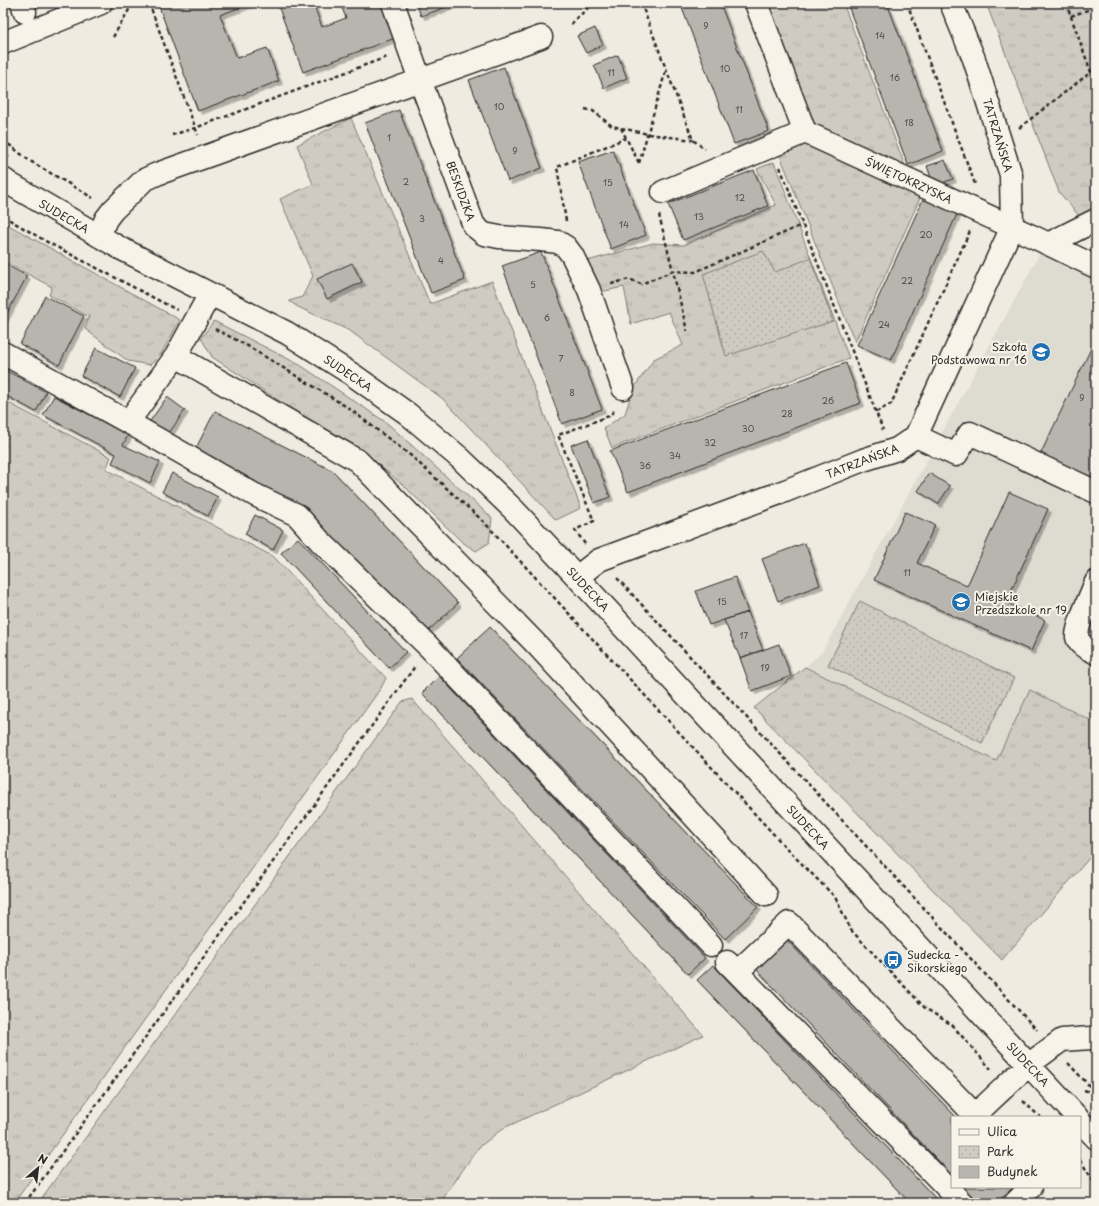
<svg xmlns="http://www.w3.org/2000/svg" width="1099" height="1206" font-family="'Playpen Sans',sans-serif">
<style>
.built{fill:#dedbd1}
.grass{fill:url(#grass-tufts);stroke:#7d7b76}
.park{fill:url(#park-dots);stroke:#7d7b76}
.building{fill:#b8b5ae;stroke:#2b2b2b;filter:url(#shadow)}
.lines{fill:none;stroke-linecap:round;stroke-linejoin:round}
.minor-casing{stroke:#2b2b2b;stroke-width:25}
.path{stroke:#2b2b2b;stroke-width:2.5;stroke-dasharray:4 3;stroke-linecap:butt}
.minor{stroke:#f7f3e8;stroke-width:22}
.labels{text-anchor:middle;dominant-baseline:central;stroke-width:4;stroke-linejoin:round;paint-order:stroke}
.number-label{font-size:9px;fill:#4e4e4c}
.street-label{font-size:11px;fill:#2b2b2b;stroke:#f7f3e8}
.poi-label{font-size:11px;fill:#2b2b2b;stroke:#f7f3e8;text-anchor:start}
</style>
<defs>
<pattern id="grass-tufts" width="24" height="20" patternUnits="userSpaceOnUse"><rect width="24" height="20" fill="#cfcbc2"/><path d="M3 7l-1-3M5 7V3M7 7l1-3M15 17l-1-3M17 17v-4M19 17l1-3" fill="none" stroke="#b2aea7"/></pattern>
<pattern id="park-dots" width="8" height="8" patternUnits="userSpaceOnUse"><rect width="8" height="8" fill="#cfcbc2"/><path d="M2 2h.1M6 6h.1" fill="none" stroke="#b2aea7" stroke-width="1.8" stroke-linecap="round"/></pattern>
<filter id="shadow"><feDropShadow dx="3.5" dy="3.5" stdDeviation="0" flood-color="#0004"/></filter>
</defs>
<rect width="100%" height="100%" fill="#efebe0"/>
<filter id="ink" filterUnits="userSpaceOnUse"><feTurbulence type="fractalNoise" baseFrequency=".025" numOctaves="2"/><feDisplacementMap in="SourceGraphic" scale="8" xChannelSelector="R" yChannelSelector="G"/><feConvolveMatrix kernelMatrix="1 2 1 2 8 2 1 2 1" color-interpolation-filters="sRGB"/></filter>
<g filter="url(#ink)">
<!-- built -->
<path class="built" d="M 1044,246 L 1096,270 L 1096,723 L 1030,690 L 996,761 L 805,667 L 822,652 Z"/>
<!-- grass -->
<path class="grass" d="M 762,3 L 843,3 L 908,174 L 809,127 Z
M 986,3 L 1096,3 L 1096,207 L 1079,216 L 1059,192 Z
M 351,118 L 430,304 L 492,281 L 581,508 L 556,520 L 443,399 L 350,331 L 298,307 L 289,301 L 302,297 L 313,276 L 280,199 L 313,184 L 297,145 Z
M 805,144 L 921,196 L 855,342 L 779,153 Z
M 774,162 L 849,358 L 612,448 L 604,428 L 625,414 L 633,389 L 654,359 L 683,345 L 669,312 L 631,324 L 624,287 L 600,292 L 587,261 L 653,243 L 684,245 L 776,205 L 757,169 Z
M 3,222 L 180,320 L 161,354 L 150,365 L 128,361 L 85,329 L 89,317 L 49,295 L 52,287 L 3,261 Z
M 214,321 L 300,365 L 387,423 L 492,518 L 489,543 L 476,551 L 462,542 L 402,484 L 353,444 L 292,409 L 212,357 L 201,338 Z
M 3,400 L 111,457 L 106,469 L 274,557 L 386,678 L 381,688 L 14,1203 L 3,1203 Z
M 805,667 L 996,761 L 1030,690 L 1096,723 L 1096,850 L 1002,960 L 754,708 Z
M 412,699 L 703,1035 L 502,1129 L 478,1148 L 440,1203 L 38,1203 L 402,702 Z"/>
<!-- park -->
<path class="park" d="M 763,251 L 775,272 L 810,258 L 833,321 L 726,356 L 703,274 Z
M 860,601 L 1014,678 L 982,743 L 828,665 Z"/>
<!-- building -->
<path class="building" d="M 161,3 L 252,3 L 220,15 L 237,58 L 267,48 L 279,81 L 198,111 L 158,4 Z
M 277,3 L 313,3 L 322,27 L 346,18 L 340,3 L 381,3 L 395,38 L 303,72 Z
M 416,3 L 458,3 L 421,16 Z
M 680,3 L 720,3 L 769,131 L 734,144 Z
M 847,3 L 887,3 L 943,151 L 908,165 Z
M 595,28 L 603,45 L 586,53 L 577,36 Z
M 618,55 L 627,78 L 604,88 L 594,65 Z
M 504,67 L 542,168 L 508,181 L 469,80 Z
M 399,110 L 465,280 L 431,293 L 365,123 Z
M 613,150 L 646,235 L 611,249 L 578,162 Z
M 945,160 L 953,179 L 934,186 L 927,166 Z
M 754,170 L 768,206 L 683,240 L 668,204 Z
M 924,197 L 958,212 L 891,360 L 857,345 Z
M 541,252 L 602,409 L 562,424 L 502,266 Z
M 3,263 L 27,276 L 3,321 Z
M 352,263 L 362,282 L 327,299 L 317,279 Z
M 45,296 L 84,316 L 59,365 L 20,344 Z
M 1096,338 L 1096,481 L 1040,455 Z
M 96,348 L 135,368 L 120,397 L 81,376 Z
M 846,363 L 861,403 L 628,492 L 610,451 Z
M 3,369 L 46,392 L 36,412 L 3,394 Z
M 54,396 L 128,435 L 123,445 L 160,462 L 150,483 L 112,463 L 116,454 L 43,415 Z
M 167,397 L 185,410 L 167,436 L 148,424 Z
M 215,411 L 333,471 L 458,603 L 424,635 L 300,504 L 194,452 Z
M 588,439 L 610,497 L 594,503 L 571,445 Z
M 172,473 L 218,497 L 208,516 L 162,492 Z
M 929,473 L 950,486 L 938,504 L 918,491 Z
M 1009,492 L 1048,509 L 1006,602 L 1045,620 L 1031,651 L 874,580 L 905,512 L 935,525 L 917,563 L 967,586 Z
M 255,515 L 283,530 L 273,550 L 245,534 Z
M 298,538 L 406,652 L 389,668 L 281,553 Z
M 805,543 L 820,585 L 778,601 L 762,559 Z
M 735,577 L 748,612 L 709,625 L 696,591 Z
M 748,612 L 763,650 L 740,658 L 724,620 Z
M 490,627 L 758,907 L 725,939 L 457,658 Z
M 779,644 L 791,676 L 752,691 L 740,658 Z
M 439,676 L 705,958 L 688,974 L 422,693 Z
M 786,939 L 956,1117 L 952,1117 L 952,1175 L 755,968 Z
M 713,965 L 940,1203 L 910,1203 L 697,980 Z
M 963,1187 L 1013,1187 L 996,1203 L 979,1203 Z"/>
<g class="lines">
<defs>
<path id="minor" d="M 22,3 L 25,12
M 393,3 L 420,80 L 474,226 L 484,234 L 499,237 L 541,240 L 558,242 L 566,247 L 572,255 L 589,290 L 623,388
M 756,3 L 805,132 L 1036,238 L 1096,267
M 3,43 L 101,3
M 3,179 L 10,184 L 120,248 L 287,333 L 353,375 L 408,414 L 461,459 L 514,510 L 577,577 L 1077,1117
M 663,192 L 805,132
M 99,236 L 106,219 L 113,210 L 144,180 L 157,174 L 541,37
M 1048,244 L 1096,220
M 3,353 L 128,422 L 176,356 L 210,294
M 176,356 L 358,461 L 537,645 L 766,895
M 128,422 L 255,495 L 297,515 L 320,541 L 429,647 L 711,945
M 916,436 L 956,455 L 970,433 L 1096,492
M 577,577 L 599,560 L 785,491 L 863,460 L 897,449 L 916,436 L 1012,227 L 1011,175 L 974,59 L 951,3
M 1096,582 C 1092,592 1076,627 1077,637 C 1079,646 1089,649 1096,653
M 727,962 L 962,1203
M 737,972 L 789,923 L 975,1115
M 977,1117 L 975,1115 L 1028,1065 L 1062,1040 L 1091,1038 L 1096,1039
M 1080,1121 L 1096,1138
M 1015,1203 L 1031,1187"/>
</defs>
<!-- minor casing -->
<use href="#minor" class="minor-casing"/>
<!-- path -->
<path class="path" d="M 149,3 L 198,135
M 641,3 L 693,140 L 705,149
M 907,3 L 975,184
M 1066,3 L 1091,72
M 1071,16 L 1096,7
M 571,24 L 593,3
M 113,37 L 133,3
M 585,109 L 593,111 L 612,126 L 648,134 L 693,140
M 621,128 L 639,163
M 1019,128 L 1096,68
M 172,135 L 195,128 L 387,57
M 3,140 L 30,161 L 93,198
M 3,152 L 9,157
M 639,163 L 666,70
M 780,167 L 883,430
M 659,215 L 673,271 L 695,272 L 802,225
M 3,216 L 49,243 L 177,310
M 566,221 L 557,167 L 626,138
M 611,284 L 629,279 L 641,284 L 673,271 L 687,331
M 215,329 L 246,345 L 347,407 L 410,455 L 484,522 L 792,854 L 835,897 L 851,930 L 925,1008 L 952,1025 L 991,1069
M 876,412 L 891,404 L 970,231
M 585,544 L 575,530 L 594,521 L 558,435 L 609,416 L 616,409
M 617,578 L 1037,1030
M 1068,1063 L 1096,1093
M 1084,1090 L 1096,1094
M 1023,1101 L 1040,1117
M 1080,1160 L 1096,1185
M 25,1203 L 416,665"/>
<!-- minor -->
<use href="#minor" class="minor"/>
</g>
</g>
<!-- icons -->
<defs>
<symbol id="school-disc" viewBox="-11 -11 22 22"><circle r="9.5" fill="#1f6fb2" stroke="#f7f3e8"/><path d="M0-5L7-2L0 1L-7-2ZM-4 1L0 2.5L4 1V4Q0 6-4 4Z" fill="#fff"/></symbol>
<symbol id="bus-disc" viewBox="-11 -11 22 22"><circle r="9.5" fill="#1f6fb2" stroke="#f7f3e8"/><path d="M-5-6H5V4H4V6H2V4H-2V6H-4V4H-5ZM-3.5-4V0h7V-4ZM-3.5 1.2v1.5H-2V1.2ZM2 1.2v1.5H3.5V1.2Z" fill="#fff"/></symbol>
</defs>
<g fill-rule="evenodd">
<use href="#school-disc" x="1030" y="341" width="22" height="22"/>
<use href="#school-disc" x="950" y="591" width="22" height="22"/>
<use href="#bus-disc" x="882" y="949" width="22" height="22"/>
</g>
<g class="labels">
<!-- number labels -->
<g class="number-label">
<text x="706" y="25">9</text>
<text x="880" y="35">14</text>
<text x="725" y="68">10</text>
<text x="611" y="72">11</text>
<text x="895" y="77">16</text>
<text x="499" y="106">10</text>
<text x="739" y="109">11</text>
<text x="909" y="122">18</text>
<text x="389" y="137">1</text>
<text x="515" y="150">9</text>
<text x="406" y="181">2</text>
<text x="608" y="182">15</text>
<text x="740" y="197">12</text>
<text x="699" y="216">13</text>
<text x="422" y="218">3</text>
<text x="624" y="224">14</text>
<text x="926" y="234">20</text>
<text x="441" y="260">4</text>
<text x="907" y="280">22</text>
<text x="533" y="284">5</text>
<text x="547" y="317">6</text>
<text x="884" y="324">24</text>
<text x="561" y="358">7</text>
<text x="572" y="392">8</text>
<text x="1082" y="397">9</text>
<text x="828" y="400">26</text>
<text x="787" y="413">28</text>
<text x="748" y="428">30</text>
<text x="710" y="442">32</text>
<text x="675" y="455">34</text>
<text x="645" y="465">36</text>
<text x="907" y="572">11</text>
<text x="722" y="601">15</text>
<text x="744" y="635">17</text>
<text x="765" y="667">19</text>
</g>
<!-- street labels -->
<g class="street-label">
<text transform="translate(998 135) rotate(73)">TATRZAŃSKA</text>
<text transform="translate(909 180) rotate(25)">ŚWIĘTOKRZYSKA</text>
<text transform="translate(461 191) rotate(70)">BESKIDZKA</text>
<text transform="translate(64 216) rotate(30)">SUDECKA</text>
<text transform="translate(348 373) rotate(34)">SUDECKA</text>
<text transform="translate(862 461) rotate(-21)">TATRZAŃSKA</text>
<text transform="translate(588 589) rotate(47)">SUDECKA</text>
<text transform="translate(808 827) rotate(47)">SUDECKA</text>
<text transform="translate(1028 1064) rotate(47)">SUDECKA</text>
</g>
<!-- poi labels -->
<g class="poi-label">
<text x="1027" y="346" text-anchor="end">Szkoła<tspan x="1027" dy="13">Podstawowa nr 16</tspan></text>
<text x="975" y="596">Miejskie<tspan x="975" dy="13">Przedszkole nr 19</tspan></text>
<text x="907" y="954">Sudecka -<tspan x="907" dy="13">Sikorskiego</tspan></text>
</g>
</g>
<!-- margin -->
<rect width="1099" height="1206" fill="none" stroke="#f7f3e8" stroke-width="16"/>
<rect x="8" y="8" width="1083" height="1190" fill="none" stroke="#2b2b2b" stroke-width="1.5" filter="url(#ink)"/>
<!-- legend -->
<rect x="951" y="1116" width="130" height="72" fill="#f7f3e8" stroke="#a5a39c"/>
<rect x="959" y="1129" width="20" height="6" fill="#f7f3e8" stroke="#a5a39c"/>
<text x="987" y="1136" font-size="12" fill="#2b2b2b">Ulica</text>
<rect x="959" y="1146" width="20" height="12" fill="url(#park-dots)" stroke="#a5a39c"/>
<text x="987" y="1156" font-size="12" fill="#2b2b2b">Park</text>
<rect x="959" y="1166" width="20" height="12" fill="#b8b5ae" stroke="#a5a39c"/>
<text x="987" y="1176" font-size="12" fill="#2b2b2b">Budynek</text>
<!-- north arrow -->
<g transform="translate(38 1168) rotate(28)" stroke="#f7f3e8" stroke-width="3" paint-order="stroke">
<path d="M0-3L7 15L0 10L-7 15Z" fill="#2b2b2b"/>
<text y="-6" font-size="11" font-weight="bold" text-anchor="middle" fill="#2b2b2b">N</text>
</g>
</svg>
